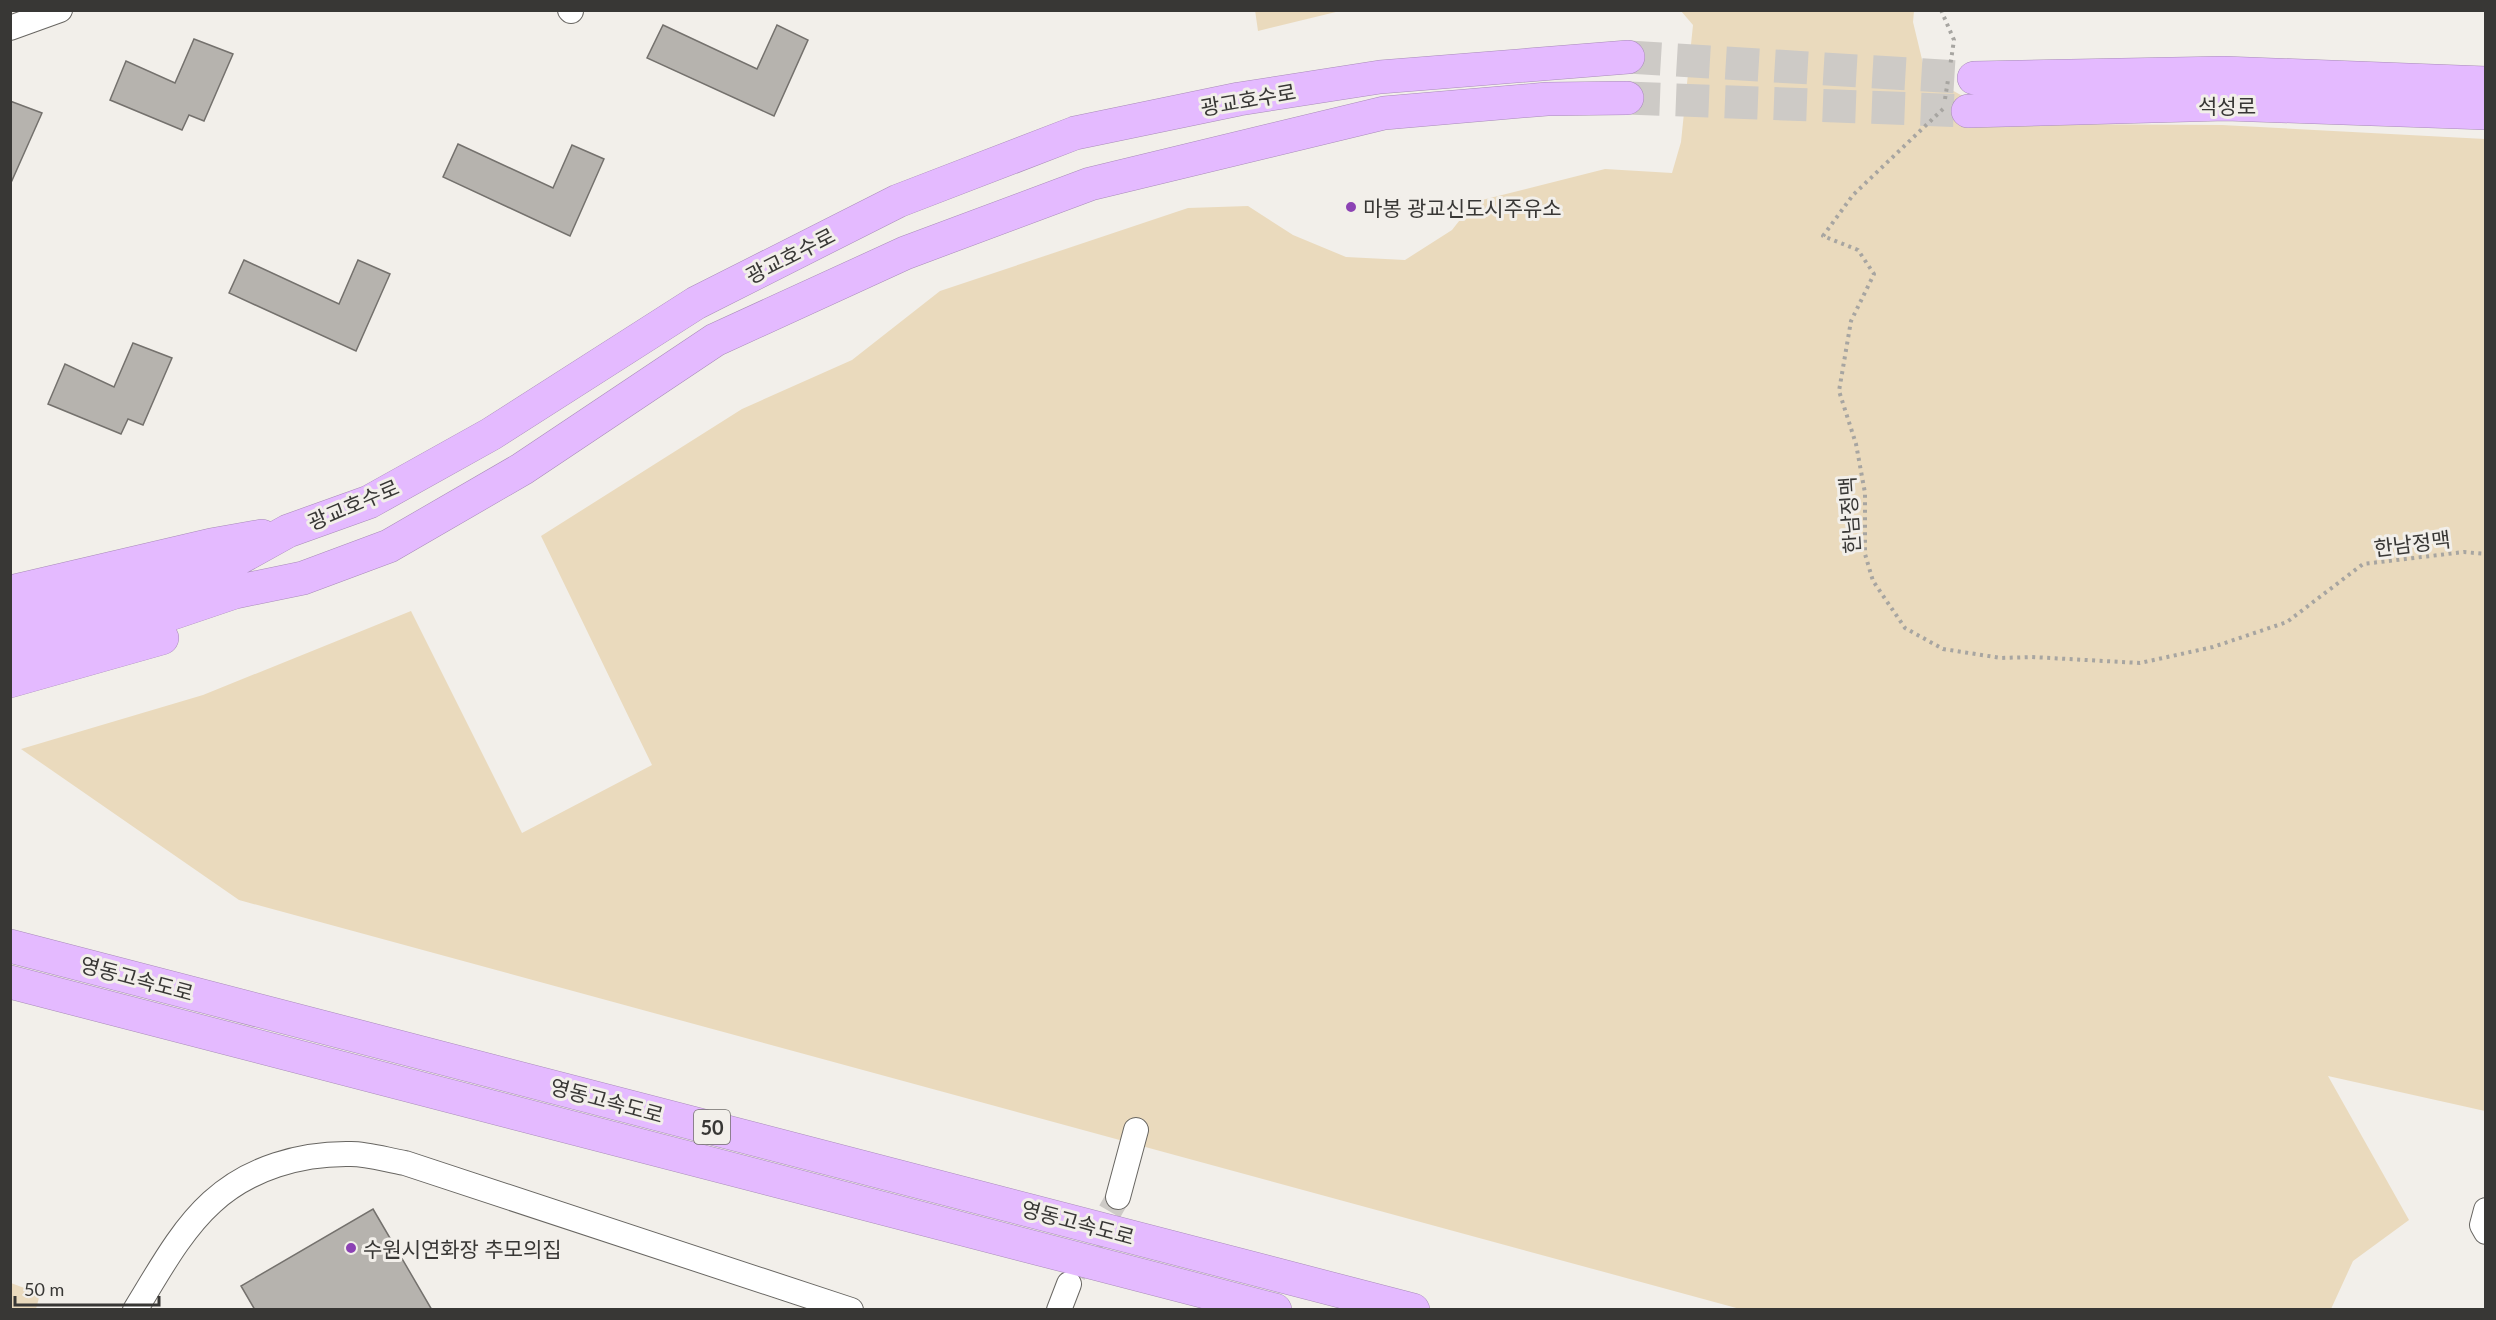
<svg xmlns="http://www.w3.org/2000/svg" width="2496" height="1320" font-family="Lato,'Noto Sans KR',sans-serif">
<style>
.green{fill:#eadabd}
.building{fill:#b6b3ae;stroke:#74716d;stroke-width:1.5}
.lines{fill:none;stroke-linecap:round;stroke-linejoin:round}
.minor-tunnel{stroke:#cdcac6;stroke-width:24;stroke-dasharray:24 12;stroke-linecap:butt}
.highway-tunnel{stroke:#cdcac6;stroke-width:33;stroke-dasharray:33 16;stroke-linecap:butt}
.minor-casing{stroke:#686662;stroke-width:26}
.highway-casing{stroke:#a88cb8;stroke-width:34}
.path{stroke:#a7a5a1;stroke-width:4;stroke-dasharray:3 4.5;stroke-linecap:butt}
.minor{stroke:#fff;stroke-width:24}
.highway{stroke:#e4baff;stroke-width:33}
.poi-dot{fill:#8c42b4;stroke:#f2efea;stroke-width:2}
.labels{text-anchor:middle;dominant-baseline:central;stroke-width:6;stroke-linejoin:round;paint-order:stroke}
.shield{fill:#f2efea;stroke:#706e6b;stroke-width:1.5}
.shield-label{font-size:20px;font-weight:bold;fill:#383735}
.street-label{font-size:21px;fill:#383735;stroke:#f2efea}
.poi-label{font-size:21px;fill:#383735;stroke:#f2efea;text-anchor:start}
</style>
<rect width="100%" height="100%" fill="#f2efea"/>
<!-- green -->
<path class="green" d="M 1255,10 L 1340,10 L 1340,11 L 1258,31 Z
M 1681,11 L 1914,11 L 1913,22 L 1926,76 L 2014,124 L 2222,125 L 2485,139 L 2485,1111 L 2328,1076 L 2409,1220 L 2353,1261 L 2331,1309 L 1740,1309 L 239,900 L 21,749 L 203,695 L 411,611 L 522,833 L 652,765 L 541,536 L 742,409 L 852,360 L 940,291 L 1188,208 L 1248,206 L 1293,235 L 1346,257 L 1405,260 L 1452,230 L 1474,202 L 1605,169 L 1672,173 L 1681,142 L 1693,25 Z
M 11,1283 L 40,1294 L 36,1309 L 11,1309 Z"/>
<!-- building -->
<path class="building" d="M 663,25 L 757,69 L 777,25 L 808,40 L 774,116 L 647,58 Z
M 194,39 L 233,54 L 204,121 L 189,115 L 182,130 L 110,100 L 126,61 L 175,83 Z
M 10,101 L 42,113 L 10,185 Z
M 458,144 L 553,188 L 572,145 L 604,159 L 570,236 L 443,177 Z
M 244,260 L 339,304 L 358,260 L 390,274 L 356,351 L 229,293 Z
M 133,343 L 172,358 L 143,425 L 128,419 L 121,434 L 48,404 L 65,364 L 114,387 Z
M 373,1209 L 432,1310 L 255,1310 L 241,1286 Z"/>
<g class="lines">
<!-- minor-tunnel -->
<path class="minor-tunnel" d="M 1074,1274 L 1118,1197"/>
<!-- highway-tunnel -->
<path class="highway-tunnel" d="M 1628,57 L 1974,78
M 1627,98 L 1968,111"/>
<defs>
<path id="minor" d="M 570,10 L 571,11
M 10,28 L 60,10
M 1118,1197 L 1136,1130
M 2486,1210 L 2482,1225 L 2486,1232
M 135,1310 C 158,1273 180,1231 212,1202 C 249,1168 301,1153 351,1154 C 368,1154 387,1160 405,1163 L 851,1310
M 1059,1310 L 1069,1284"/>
<path id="highway" d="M 1974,78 L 2224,73 L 2486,83
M 1968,111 L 2226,104 L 2486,113
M 10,592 L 211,545 L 262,536
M 10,622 L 153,589 L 223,567 L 288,531 L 369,502 L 491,434 L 696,303 L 898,201 L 1075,133 L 1239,99 L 1380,77 L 1628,57
M 10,652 L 164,616 L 235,592 L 303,578 L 389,546 L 522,469 L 715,340 L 905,253 L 1090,184 L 1384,113 L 1547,99 L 1627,98
M 10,681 L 162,638
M 10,946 L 1413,1310
M 10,982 L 1275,1310"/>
</defs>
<!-- minor casing -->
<use href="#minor" class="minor-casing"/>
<!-- highway casing -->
<use href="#highway" class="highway-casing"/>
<!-- path -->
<path class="path" d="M 1941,10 L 1954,40 L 1950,67
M 1945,99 L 1948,80
M 1943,109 L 1853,195 L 1823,236 L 1858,250 L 1874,274 L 1851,321 L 1839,391 L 1856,444 L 1865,493 L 1865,554 L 1873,581 L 1905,628 L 1943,649 L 2001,658 L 2032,657 L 2140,663 L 2213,647 L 2287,622 L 2363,564 L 2464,552 L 2486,554"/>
<!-- minor -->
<use href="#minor" class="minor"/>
<!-- highway -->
<use href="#highway" class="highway"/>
</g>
<!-- markers -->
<g class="poi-dot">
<circle cx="1351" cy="207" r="6"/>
<circle cx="351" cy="1248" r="6"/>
</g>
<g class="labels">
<!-- shield labels -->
<rect class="shield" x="694" y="1110" width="36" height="34" rx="4.5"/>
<g class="shield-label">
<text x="712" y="1127">50</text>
</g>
<!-- street labels -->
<g class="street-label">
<text transform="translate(1248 99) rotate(-10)">광교호수로</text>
<text x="2227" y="105">석성로</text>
<text transform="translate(790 255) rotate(-27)">광교호수로</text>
<text transform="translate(353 504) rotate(-23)">광교호수로</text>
<text transform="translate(1849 515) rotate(-94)">한남정맥</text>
<text transform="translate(2412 543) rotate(-7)">한남정맥</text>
<text transform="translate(137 978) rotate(15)">영동고속도로</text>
<text transform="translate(607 1100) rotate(15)">영동고속도로</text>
<text transform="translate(1078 1222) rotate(15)">영동고속도로</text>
</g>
<!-- poi labels -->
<g class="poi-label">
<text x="1363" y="207">마봉 광교신도시주유소</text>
<text x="363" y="1248">수원시연화장 추모의집</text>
</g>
</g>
<!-- border -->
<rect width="2496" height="1320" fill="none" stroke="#383735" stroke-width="24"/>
<!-- scale -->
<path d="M15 1296v9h144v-9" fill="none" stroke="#383735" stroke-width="3"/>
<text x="24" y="1296" font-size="18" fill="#383735" stroke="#f2efea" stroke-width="4.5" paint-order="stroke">50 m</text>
</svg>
